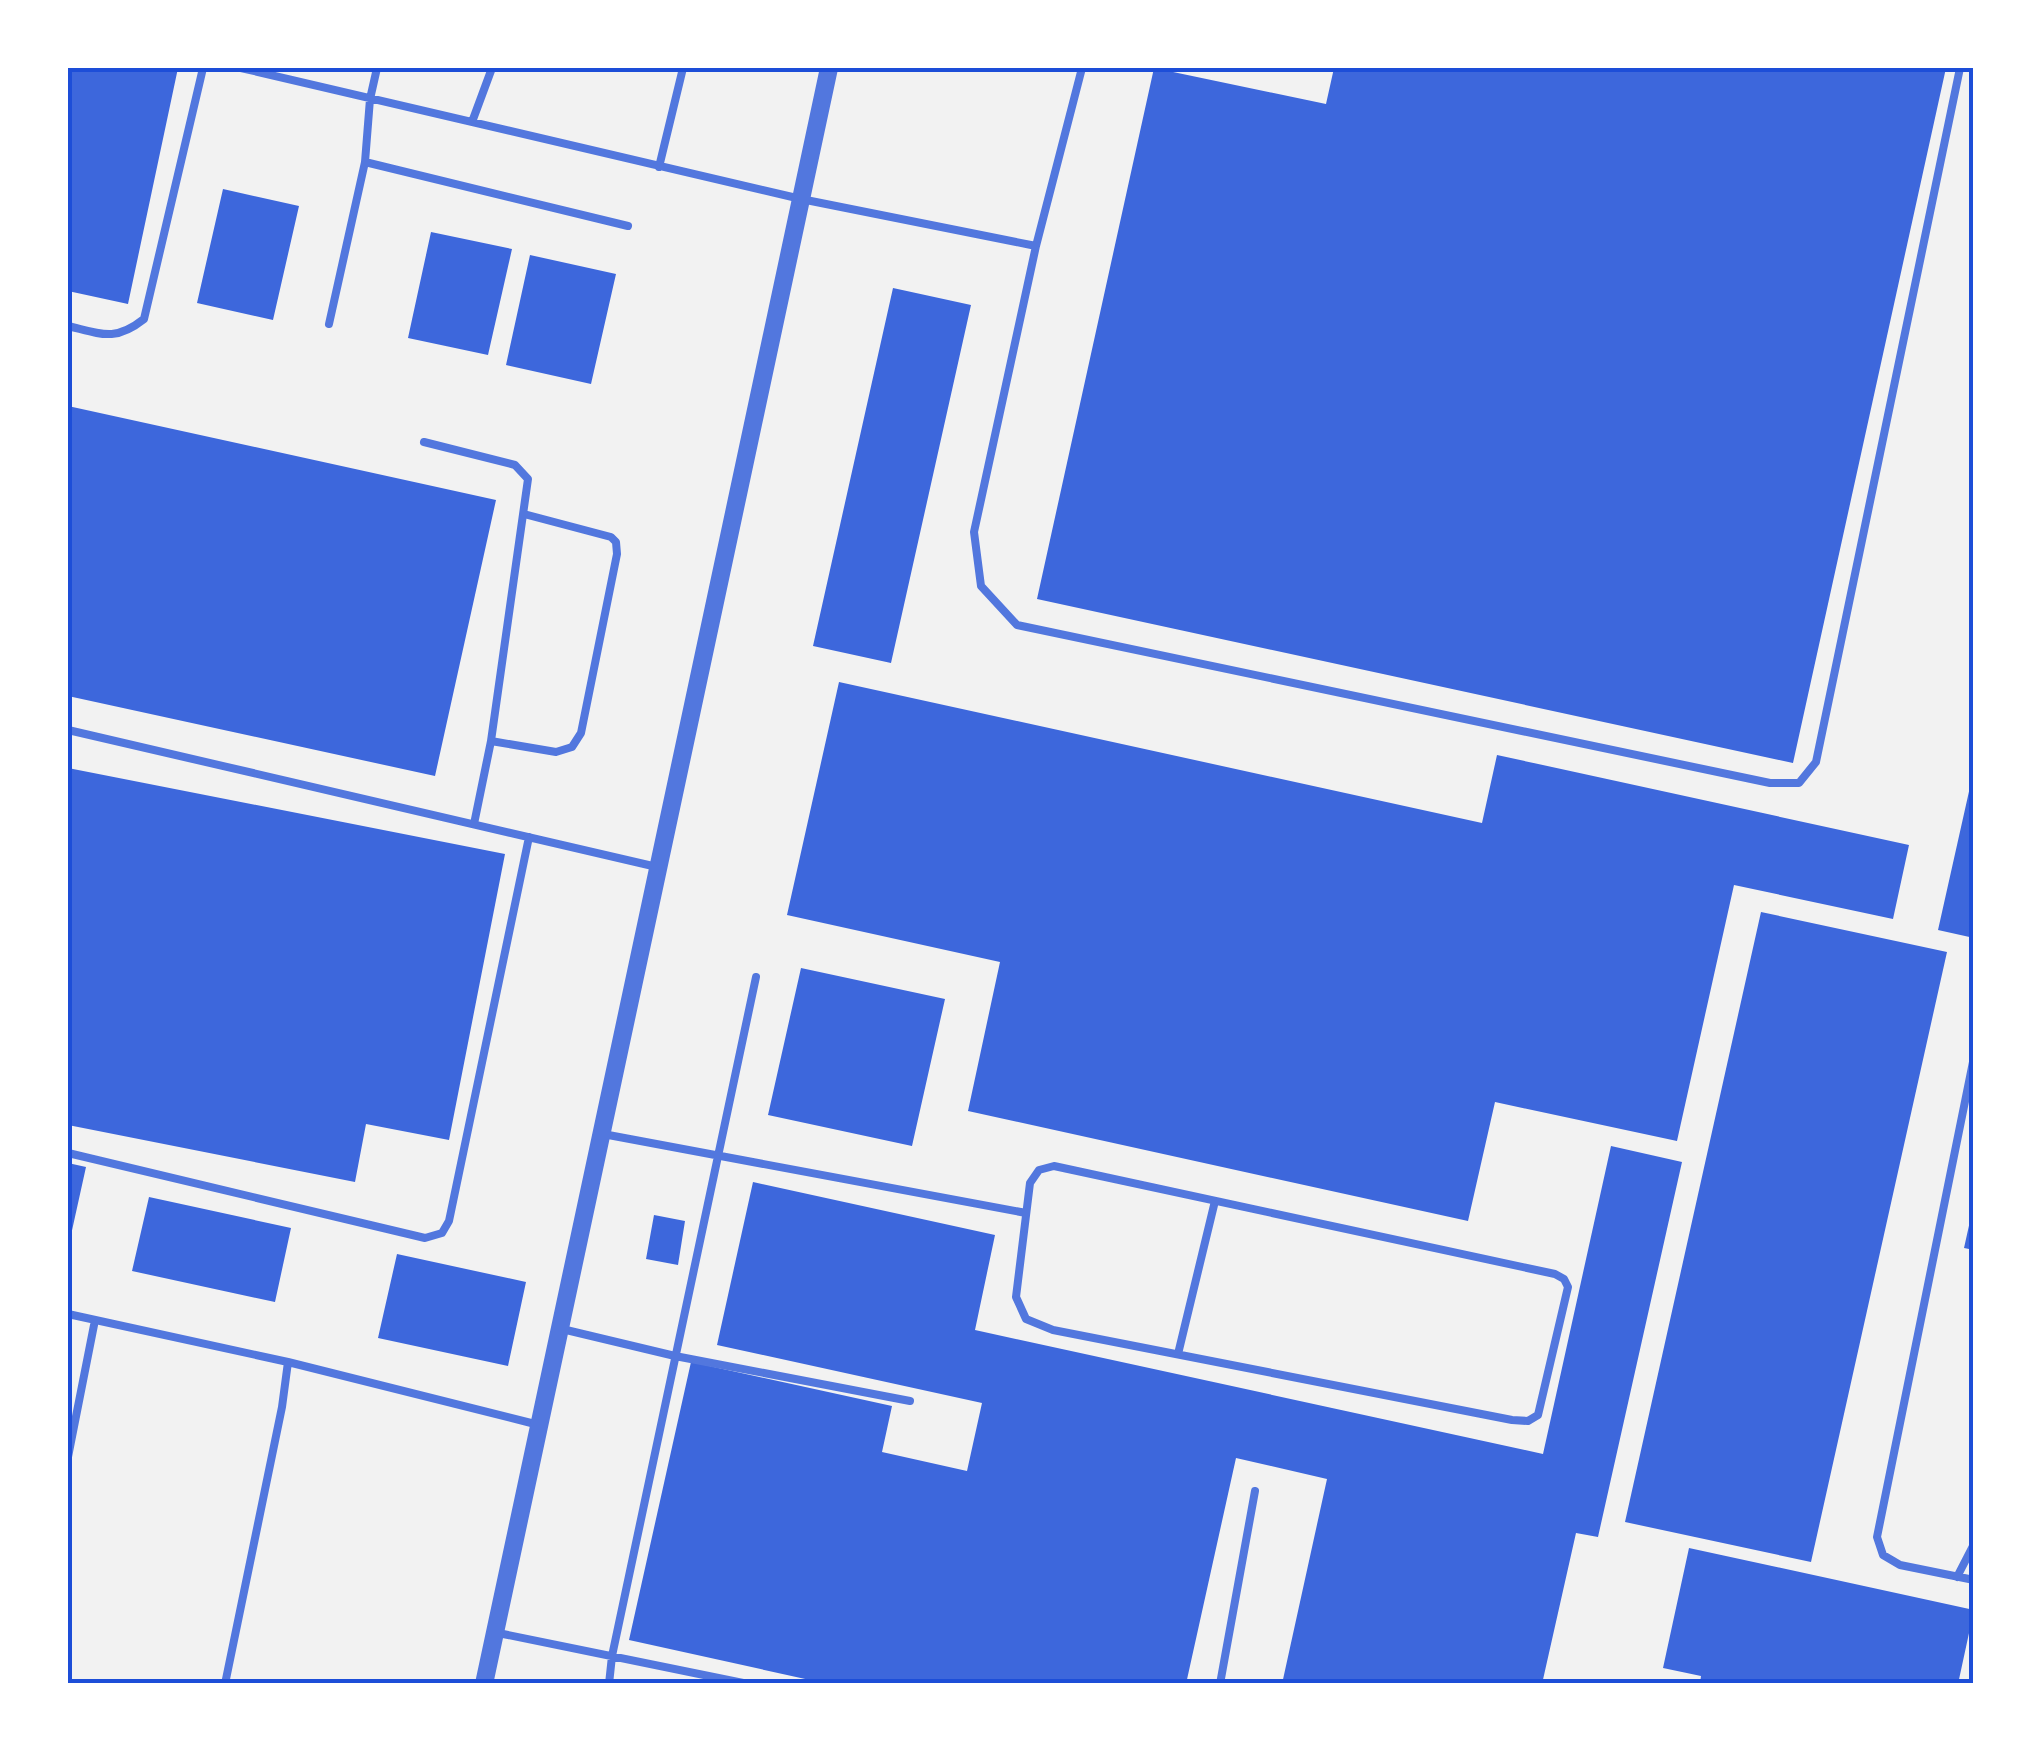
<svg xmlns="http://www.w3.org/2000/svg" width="2041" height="1751" font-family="'Golos Text',sans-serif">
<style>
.building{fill:#3d67dc}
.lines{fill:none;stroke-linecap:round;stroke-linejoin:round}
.service{stroke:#5277de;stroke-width:8}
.tertiary{stroke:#5277de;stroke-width:18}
.neatline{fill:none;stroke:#1d4ed8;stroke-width:4}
</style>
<rect width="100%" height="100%" fill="#f2f2f2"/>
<!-- building -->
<path class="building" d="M 68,68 L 178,68 L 128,304 L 68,291 Z
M 1154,68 L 1326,104 L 1334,68 L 1946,68 L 1793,763 L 1037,599 Z
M 223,189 L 299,206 L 273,320 L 197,303 Z
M 431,232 L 512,249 L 488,355 L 408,338 Z
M 530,255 L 616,274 L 591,384 L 506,365 Z
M 893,288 L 971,305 L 891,663 L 813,646 Z
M 68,406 L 496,500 L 435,776 L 68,696 Z
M 839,682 L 1482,823 L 1497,755 L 1909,845 L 1893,919 L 1734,885 L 1677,1141 L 1495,1102 L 1468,1221 L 968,1111 L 1000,962 L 787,915 Z
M 68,768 L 505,854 L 449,1140 L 366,1124 L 355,1182 L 68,1125 Z
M 1972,778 L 1974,778 L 1974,938 L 1938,930 Z
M 1761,912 L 1947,952 L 1811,1562 L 1625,1522 Z
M 801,968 L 945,999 L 912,1146 L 768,1115 Z
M 1611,1146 L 1682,1162 L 1598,1537 L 1576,1533 L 1542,1684 L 1282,1684 L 1327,1479 L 1236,1458 L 1186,1684 L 828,1684 L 629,1640 L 691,1362 L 892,1406 L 882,1452 L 967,1471 L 982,1403 L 717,1345 L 753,1182 L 995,1235 L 975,1330 L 1543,1454 Z
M 68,1163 L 86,1167 L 69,1244 L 68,1244 Z
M 149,1197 L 291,1228 L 275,1302 L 132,1271 Z
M 1972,1212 L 1974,1212 L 1974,1250 L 1964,1248 Z
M 654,1215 L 685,1221 L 678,1265 L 646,1259 Z
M 397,1254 L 526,1282 L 508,1366 L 378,1338 Z
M 1689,1548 L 1974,1610 L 1958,1684 L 1700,1684 L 1701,1676 L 1663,1668 Z"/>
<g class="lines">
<!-- service -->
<path class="service" d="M 241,68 L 801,199 L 1036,246 L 974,532 L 981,586 L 1017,625 L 1770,783 L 1799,783 L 1816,762 L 1960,68
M 472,122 L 492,68
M 365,162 L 628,226
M 659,167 L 683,68
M 1036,246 L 1082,68
M 329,324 L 365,162 L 370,99 L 377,68
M 68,326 C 101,334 115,342 144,319 L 203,68
M 424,442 L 515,465 L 528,479 L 491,741 L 474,824
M 68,730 L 657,867
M 491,741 L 556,752 L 572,747 L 581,733 L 617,554 L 616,542 L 611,537 L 524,514
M 1974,1057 L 1877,1537 L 1883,1555 L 1900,1565 L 1974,1580
M 603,1134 L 1026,1213
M 68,1153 L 425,1238 L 442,1233 L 449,1221 L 529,837
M 1054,1166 L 1555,1274 L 1564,1279 L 1568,1287 L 1538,1415 L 1528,1421 L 1512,1420 L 1053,1330 L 1026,1319 L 1016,1297 L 1030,1183 L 1039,1170 Z
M 68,1314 L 288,1362 L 282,1407 L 225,1684
M 562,1329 L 675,1356 L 910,1401
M 1178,1354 L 1215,1201
M 288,1362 L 539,1425
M 68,1457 L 95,1320
M 1957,1577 L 1974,1544
M 498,1633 L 748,1684
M 609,1684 L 612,1656 L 756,977
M 1220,1684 L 1255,1491"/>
<!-- tertiary -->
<path class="tertiary" d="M 484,1684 L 829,68"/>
</g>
<!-- border -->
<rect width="2041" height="1751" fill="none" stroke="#ffffff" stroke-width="140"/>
<rect x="70" y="70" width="1901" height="1611" class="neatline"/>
</svg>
